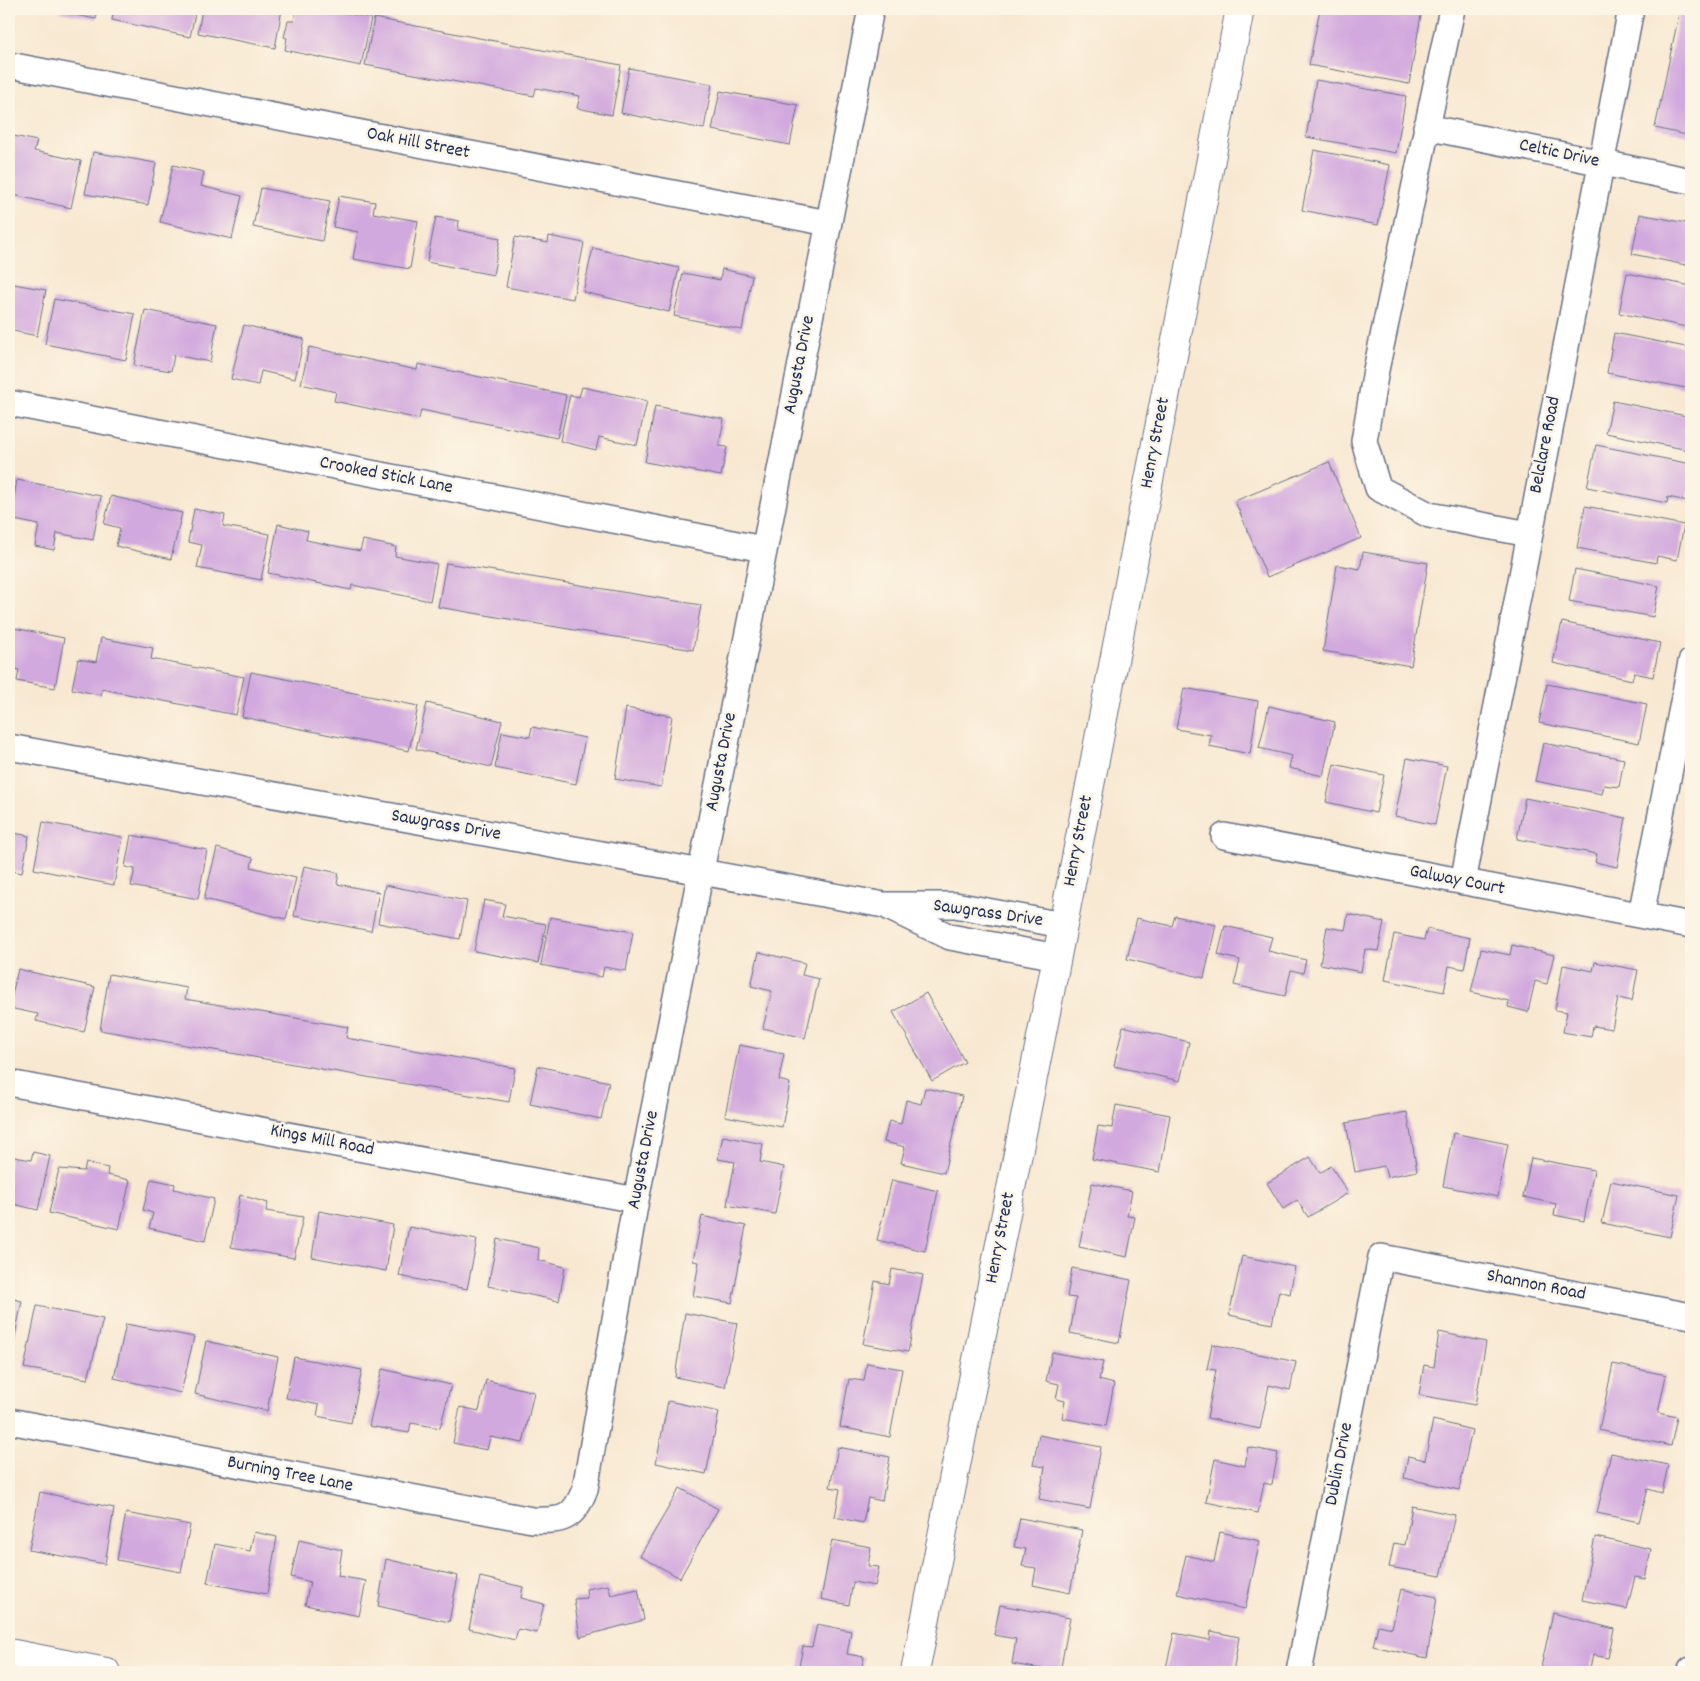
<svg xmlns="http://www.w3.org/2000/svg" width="1700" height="1681" font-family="Dekko,sans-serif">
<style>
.building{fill:#d2a9de}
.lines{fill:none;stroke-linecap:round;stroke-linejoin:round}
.minor-casing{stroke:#687086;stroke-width:28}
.tertiary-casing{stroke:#687086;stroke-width:30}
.secondary-casing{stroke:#687086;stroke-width:30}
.minor{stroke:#fff;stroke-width:25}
.tertiary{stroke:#fff;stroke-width:28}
.secondary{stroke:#fff;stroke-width:28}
.labels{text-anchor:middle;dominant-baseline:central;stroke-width:5;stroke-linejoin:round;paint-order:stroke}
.street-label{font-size:19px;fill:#1b2f5e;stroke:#fcf5e5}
</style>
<rect width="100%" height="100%" fill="#fcf5e5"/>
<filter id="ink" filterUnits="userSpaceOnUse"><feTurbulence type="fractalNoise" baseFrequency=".02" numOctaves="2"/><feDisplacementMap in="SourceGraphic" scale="10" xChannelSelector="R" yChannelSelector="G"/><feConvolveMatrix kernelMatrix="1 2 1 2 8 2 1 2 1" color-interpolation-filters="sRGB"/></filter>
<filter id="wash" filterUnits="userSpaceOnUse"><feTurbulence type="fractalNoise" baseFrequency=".0096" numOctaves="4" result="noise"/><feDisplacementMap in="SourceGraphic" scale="20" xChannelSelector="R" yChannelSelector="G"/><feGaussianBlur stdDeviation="1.12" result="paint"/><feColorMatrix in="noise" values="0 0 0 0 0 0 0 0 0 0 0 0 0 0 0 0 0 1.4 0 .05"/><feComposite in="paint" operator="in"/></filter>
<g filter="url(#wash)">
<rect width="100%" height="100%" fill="#f8e8d1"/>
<g id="blocks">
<!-- building -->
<path class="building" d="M 61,9 L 98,9 L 96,19 L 60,12 Z
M 114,9 L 196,9 L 190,37 L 112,20 Z
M 202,9 L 282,9 L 275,48 L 198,33 Z
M 296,9 L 327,9 L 371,18 L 361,66 L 285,50 L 287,38 L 284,37 L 288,21 L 294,21 Z
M 1320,9 L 1422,9 L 1409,84 L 1309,65 Z
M 1680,9 L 1691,9 L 1691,136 L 1655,128 Z
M 374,18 L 621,65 L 612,115 L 577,108 L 580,96 L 536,88 L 534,96 L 365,65 Z
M 629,68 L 712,84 L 704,129 L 621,113 Z
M 1316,80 L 1406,96 L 1396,153 L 1306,137 Z
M 720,91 L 798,105 L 790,145 L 712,130 Z
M 9,135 L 37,141 L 34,151 L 81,161 L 71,208 L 9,194 Z
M 1314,150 L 1390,165 L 1378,225 L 1302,210 Z
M 93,152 L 156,163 L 148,205 L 85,194 Z
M 173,165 L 204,172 L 201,186 L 242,196 L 232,239 L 160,222 Z
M 261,188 L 330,201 L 322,241 L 253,227 Z
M 339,196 L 375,202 L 373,213 L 418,221 L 410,269 L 353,259 L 358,232 L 333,227 Z
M 1640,214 L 1691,224 L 1691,266 L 1632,254 Z
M 436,217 L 459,221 L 458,230 L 500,238 L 493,275 L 427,262 Z
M 549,236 L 584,243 L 573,299 L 506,287 L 515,237 L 548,243 Z
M 593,248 L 679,268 L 669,312 L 583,292 Z
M 722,269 L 752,276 L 742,330 L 674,316 L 683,273 L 720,280 Z
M 1627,273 L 1691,286 L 1691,328 L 1619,313 Z
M 9,283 L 46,290 L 37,336 L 9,330 Z
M 54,299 L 135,314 L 126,360 L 45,344 Z
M 145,310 L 217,324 L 210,362 L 174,355 L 171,371 L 134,365 Z
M 244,325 L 304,339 L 295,379 L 261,371 L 258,385 L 231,379 Z
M 1614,333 L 1691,348 L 1691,389 L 1607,373 Z
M 309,347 L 417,370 L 418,364 L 566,395 L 557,438 L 421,410 L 419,419 L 334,401 L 336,392 L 301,384 Z
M 582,387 L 647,401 L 637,445 L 599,437 L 596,450 L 560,441 L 570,395 L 579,397 Z
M 1613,401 L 1691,417 L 1688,450 L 1606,433 Z
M 655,406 L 724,419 L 719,446 L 727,447 L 721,476 L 645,462 Z
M 1596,445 L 1691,464 L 1691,482 L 1687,501 L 1668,497 L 1667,503 L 1587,487 Z
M 1329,462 L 1361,538 L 1267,577 L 1235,501 Z
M 17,480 L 101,496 L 93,540 L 57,533 L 54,550 L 35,546 L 39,525 L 10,519 Z
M 111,496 L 182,513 L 171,559 L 116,546 L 120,528 L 104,524 Z
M 1585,506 L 1684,525 L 1677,560 L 1657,556 L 1656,563 L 1577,548 Z
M 194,509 L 225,515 L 223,526 L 270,534 L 261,580 L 197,568 L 202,545 L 188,542 Z
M 278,524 L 308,531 L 306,540 L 360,551 L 363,540 L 396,547 L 395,556 L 437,564 L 430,601 L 352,585 L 351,590 L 268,573 Z
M 1363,552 L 1428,563 L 1411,666 L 1323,651 L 1337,565 L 1360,569 Z
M 446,563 L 701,605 L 693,650 L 438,607 Z
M 1575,569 L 1659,586 L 1653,617 L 1569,601 Z
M 1562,622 L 1660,643 L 1653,677 L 1634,673 L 1632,680 L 1553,663 Z
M 9,627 L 64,638 L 55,688 L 17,681 L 19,670 L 9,668 Z
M 101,638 L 153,648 L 151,659 L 244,677 L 236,715 L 102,689 L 101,695 L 72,689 L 78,659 L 96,662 Z
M 251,672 L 418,706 L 409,751 L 242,717 Z
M 1547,684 L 1647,704 L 1639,743 L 1539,723 Z
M 1184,688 L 1258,701 L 1250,754 L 1209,746 L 1211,735 L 1176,729 Z
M 427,703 L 502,721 L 491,767 L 416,749 Z
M 1269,706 L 1335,722 L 1323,776 L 1289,768 L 1292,756 L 1259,748 Z
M 626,708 L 672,716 L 661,787 L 615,779 Z
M 532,727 L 585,738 L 576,784 L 495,768 L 502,732 L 530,737 Z
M 1543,743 L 1624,759 L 1619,787 L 1604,785 L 1602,794 L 1535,781 Z
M 1407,758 L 1447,766 L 1435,825 L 1395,816 Z
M 1334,764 L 1384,775 L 1376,813 L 1326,802 Z
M 1525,798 L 1626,818 L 1617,867 L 1595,862 L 1597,854 L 1517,839 Z
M 43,822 L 123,837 L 114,885 L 34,869 Z
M 9,832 L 29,836 L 22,873 L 9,870 Z
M 131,835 L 207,850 L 198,899 L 131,886 L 135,869 L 125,867 Z
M 217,848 L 253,858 L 251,867 L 296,878 L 286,919 L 204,899 Z
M 304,866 L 339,873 L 337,884 L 379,892 L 371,931 L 294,916 Z
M 385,885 L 467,901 L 460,939 L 378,923 Z
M 484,900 L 505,904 L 502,916 L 546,924 L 538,963 L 474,951 Z
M 1348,914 L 1384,922 L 1378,951 L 1365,949 L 1361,972 L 1320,964 L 1327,927 L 1345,930 Z
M 1175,916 L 1216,925 L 1204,978 L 1127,959 L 1137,918 L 1172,926 Z
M 550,917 L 633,932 L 626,971 L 604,967 L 602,977 L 541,965 Z
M 1225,926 L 1272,937 L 1268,951 L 1306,960 L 1303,973 L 1291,970 L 1285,996 L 1234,985 L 1240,960 L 1218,955 Z
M 1427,929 L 1470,938 L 1464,969 L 1449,966 L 1444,992 L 1385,980 L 1394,934 L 1424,940 Z
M 1512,945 L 1554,955 L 1547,984 L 1535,981 L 1528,1012 L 1508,1007 L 1509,1001 L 1471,992 L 1481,949 L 1510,955 Z
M 759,952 L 805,963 L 802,975 L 819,979 L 805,1038 L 763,1028 L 772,991 L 751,986 Z
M 1595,962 L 1638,970 L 1632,1001 L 1618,998 L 1612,1029 L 1593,1026 L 1591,1037 L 1563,1032 L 1567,1012 L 1555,1010 L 1563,965 L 1593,971 Z
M 18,969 L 95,987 L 84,1032 L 36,1021 L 38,1014 L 9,1008 Z
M 109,974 L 187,988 L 185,999 L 348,1027 L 346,1038 L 515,1068 L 509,1102 L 100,1030 Z
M 926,993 L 965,1062 L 932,1081 L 893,1012 Z
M 1123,1026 L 1189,1042 L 1180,1081 L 1114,1066 Z
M 739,1045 L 784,1054 L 779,1080 L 790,1083 L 782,1127 L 725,1116 Z
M 538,1066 L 609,1082 L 601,1119 L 530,1104 Z
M 925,1088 L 962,1096 L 944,1173 L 901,1163 L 905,1147 L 884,1142 L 889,1121 L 901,1124 L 906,1100 L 921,1104 Z
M 1116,1105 L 1170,1115 L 1160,1172 L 1092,1159 L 1098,1126 L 1112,1128 Z
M 1407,1112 L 1417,1171 L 1387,1177 L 1384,1166 L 1355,1172 L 1346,1123 Z
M 1453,1133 L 1508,1144 L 1498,1197 L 1443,1186 Z
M 723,1136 L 763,1144 L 760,1162 L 784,1167 L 775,1214 L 727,1205 L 735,1162 L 718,1159 Z
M 33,1152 L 50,1156 L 38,1210 L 9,1203 L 9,1156 L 31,1160 Z
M 1310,1157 L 1320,1173 L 1331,1166 L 1348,1193 L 1308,1217 L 1297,1200 L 1283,1209 L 1267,1183 Z
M 1531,1158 L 1594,1170 L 1584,1221 L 1554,1215 L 1556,1204 L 1523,1197 Z
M 86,1163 L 108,1168 L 107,1175 L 130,1180 L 119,1229 L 49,1213 L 59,1169 L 84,1171 Z
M 151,1179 L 175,1184 L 174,1189 L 214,1199 L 205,1241 L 149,1228 L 153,1213 L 143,1210 Z
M 892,1180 L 938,1191 L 925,1251 L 877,1240 Z
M 1611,1181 L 1679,1195 L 1670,1237 L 1602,1223 Z
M 1092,1183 L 1132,1191 L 1127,1216 L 1135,1217 L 1127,1257 L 1079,1247 Z
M 240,1195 L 268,1203 L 266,1211 L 303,1217 L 294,1258 L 231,1247 Z
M 319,1211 L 393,1225 L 386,1271 L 312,1257 Z
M 702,1216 L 746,1226 L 732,1303 L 693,1296 L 699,1262 L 693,1261 Z
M 409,1227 L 477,1240 L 467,1289 L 399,1276 Z
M 497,1239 L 539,1248 L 538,1260 L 565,1267 L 559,1301 L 488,1286 Z
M 1242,1256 L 1295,1267 L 1290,1294 L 1279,1291 L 1272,1324 L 1229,1315 Z
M 1072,1268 L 1131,1280 L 1119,1343 L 1070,1333 L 1076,1298 L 1067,1297 Z
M 892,1269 L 923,1275 L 908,1352 L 863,1344 L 875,1281 L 889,1284 Z
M 9,1298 L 22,1301 L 10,1360 L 9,1360 Z
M 37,1306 L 103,1319 L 88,1379 L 24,1368 Z
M 685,1313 L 737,1323 L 725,1387 L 675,1377 Z
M 126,1324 L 194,1337 L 181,1393 L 114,1378 Z
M 1439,1332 L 1486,1342 L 1475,1405 L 1419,1395 L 1424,1365 L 1434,1367 Z
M 206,1341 L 278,1357 L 267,1411 L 195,1394 Z
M 1212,1344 L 1296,1362 L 1290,1390 L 1269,1385 L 1260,1429 L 1207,1418 L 1216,1370 L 1207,1369 Z
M 1052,1352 L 1103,1362 L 1099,1380 L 1114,1384 L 1106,1426 L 1062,1418 L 1065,1401 L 1056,1399 L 1059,1384 L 1046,1381 Z
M 294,1357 L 362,1370 L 351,1423 L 317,1416 L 319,1405 L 286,1398 Z
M 867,1363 L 902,1369 L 890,1437 L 840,1427 L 849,1379 L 864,1381 Z
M 1613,1364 L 1666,1375 L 1658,1413 L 1677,1417 L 1671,1446 L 1599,1430 Z
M 382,1369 L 451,1385 L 440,1428 L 411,1423 L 409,1433 L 369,1426 Z
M 486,1380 L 534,1392 L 523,1443 L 490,1437 L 487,1450 L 453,1443 L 460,1407 L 479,1411 Z
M 668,1401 L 719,1412 L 706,1474 L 656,1463 Z
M 1433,1420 L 1472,1430 L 1459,1490 L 1404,1478 L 1408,1456 L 1425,1460 Z
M 1039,1435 L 1101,1447 L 1090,1509 L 1039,1499 L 1045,1467 L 1033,1465 Z
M 838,1447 L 890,1457 L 882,1501 L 868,1498 L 863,1523 L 835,1517 L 840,1489 L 830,1487 Z
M 1248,1447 L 1278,1453 L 1272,1485 L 1264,1483 L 1258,1513 L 1206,1502 L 1215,1459 L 1245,1466 Z
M 1611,1453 L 1668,1465 L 1662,1493 L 1648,1489 L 1639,1522 L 1597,1513 Z
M 680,1488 L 718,1509 L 680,1578 L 640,1556 Z
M 40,1492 L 114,1508 L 105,1564 L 29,1550 Z
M 1412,1506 L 1455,1515 L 1441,1576 L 1389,1567 L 1394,1543 L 1405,1545 Z
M 126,1513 L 190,1525 L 181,1572 L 117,1560 Z
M 1020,1518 L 1082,1530 L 1070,1593 L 1033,1585 L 1036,1568 L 1022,1566 L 1026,1549 L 1014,1547 Z
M 254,1532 L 277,1537 L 267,1594 L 207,1583 L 215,1544 L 250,1551 Z
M 1220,1532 L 1260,1541 L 1245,1609 L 1177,1594 L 1186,1555 L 1214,1562 Z
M 1595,1537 L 1651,1549 L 1645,1579 L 1635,1577 L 1627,1609 L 1582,1600 Z
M 299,1540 L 342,1550 L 338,1576 L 366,1581 L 359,1616 L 305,1605 L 310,1582 L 291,1577 Z
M 832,1540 L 871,1547 L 868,1566 L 879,1567 L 875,1586 L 853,1582 L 849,1605 L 821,1599 Z
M 386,1559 L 458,1576 L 449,1622 L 378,1606 Z
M 480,1577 L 523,1587 L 521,1598 L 544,1604 L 537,1633 L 518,1629 L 515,1640 L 469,1629 Z
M 608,1585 L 611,1595 L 638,1589 L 644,1620 L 580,1637 L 574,1599 L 587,1598 L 586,1589 Z
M 1401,1589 L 1437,1597 L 1427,1658 L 1373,1646 L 1378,1625 L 1392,1628 Z
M 1000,1605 L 1070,1618 L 1060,1672 L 1012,1664 L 1016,1639 L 994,1635 Z
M 1553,1613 L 1614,1629 L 1608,1658 L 1593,1655 L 1589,1672 L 1540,1672 Z
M 817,1624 L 851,1631 L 847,1654 L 864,1657 L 861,1672 L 798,1672 L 803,1646 L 812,1647 Z
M 1211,1631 L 1239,1637 L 1233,1672 L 1165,1672 L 1174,1633 L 1210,1640 Z"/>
</g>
</g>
<g filter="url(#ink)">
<use href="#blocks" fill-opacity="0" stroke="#687086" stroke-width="1"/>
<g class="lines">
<defs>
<path id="minor" d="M 1452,9 L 1376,370 L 1364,441 L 1378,488 L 1429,515 L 1529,534
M 9,65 L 828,223
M 1426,127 L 1691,181
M 9,403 L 763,549
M 9,747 L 884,905 L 955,905 L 1062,925
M 1224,836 L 1691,925
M 1463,882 L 1631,9
M 890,908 L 950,937 L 1057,957
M 1641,915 L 1691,662
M 9,1083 L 636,1200
M 9,1421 L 532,1520 C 563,1521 573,1520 585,1489 L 636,1200 L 871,9
M 1299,1672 L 1381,1257 L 1691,1316
M 1691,1672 L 1691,1670"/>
<path id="tertiary" d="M 915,1672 L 1052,982 L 1240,9"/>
<path id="secondary" d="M 9,1653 L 106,1672"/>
</defs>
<!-- minor casing -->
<use href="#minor" class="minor-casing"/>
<!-- tertiary casing -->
<use href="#tertiary" class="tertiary-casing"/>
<!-- secondary casing -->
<use href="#secondary" class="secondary-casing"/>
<!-- minor -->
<use href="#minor" class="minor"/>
<!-- tertiary -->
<use href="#tertiary" class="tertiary"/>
<!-- secondary -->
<use href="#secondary" class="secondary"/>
</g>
</g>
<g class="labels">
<!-- street labels -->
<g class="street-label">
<text transform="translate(418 144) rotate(11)">Oak Hill Street</text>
<text transform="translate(1559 154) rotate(12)">Celtic Drive</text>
<text transform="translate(800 365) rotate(-79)">Augusta Drive</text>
<text transform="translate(1156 443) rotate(-79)">Henry Street</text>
<text transform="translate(1546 445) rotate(-79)">Belclare Road</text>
<text transform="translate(386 476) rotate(11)">Crooked Stick Lane</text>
<text transform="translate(722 762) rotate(-79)">Augusta Drive</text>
<text transform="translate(446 826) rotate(10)">Sawgrass Drive</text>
<text transform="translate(1079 841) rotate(-79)">Henry Street</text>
<text transform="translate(1457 881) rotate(11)">Galway Court</text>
<text transform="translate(988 914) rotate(8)">Sawgrass Drive</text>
<text transform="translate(322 1141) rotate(11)">Kings Mill Road</text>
<text transform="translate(644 1160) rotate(-79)">Augusta Drive</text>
<text transform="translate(1001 1238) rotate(-79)">Henry Street</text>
<text transform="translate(1536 1286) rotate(11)">Shannon Road</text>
<text transform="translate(1340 1464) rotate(-79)">Dublin Drive</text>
<text transform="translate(290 1475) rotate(11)">Burning Tree Lane</text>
</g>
</g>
<!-- margin -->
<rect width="1700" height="1681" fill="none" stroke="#fcf5e5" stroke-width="30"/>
</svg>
